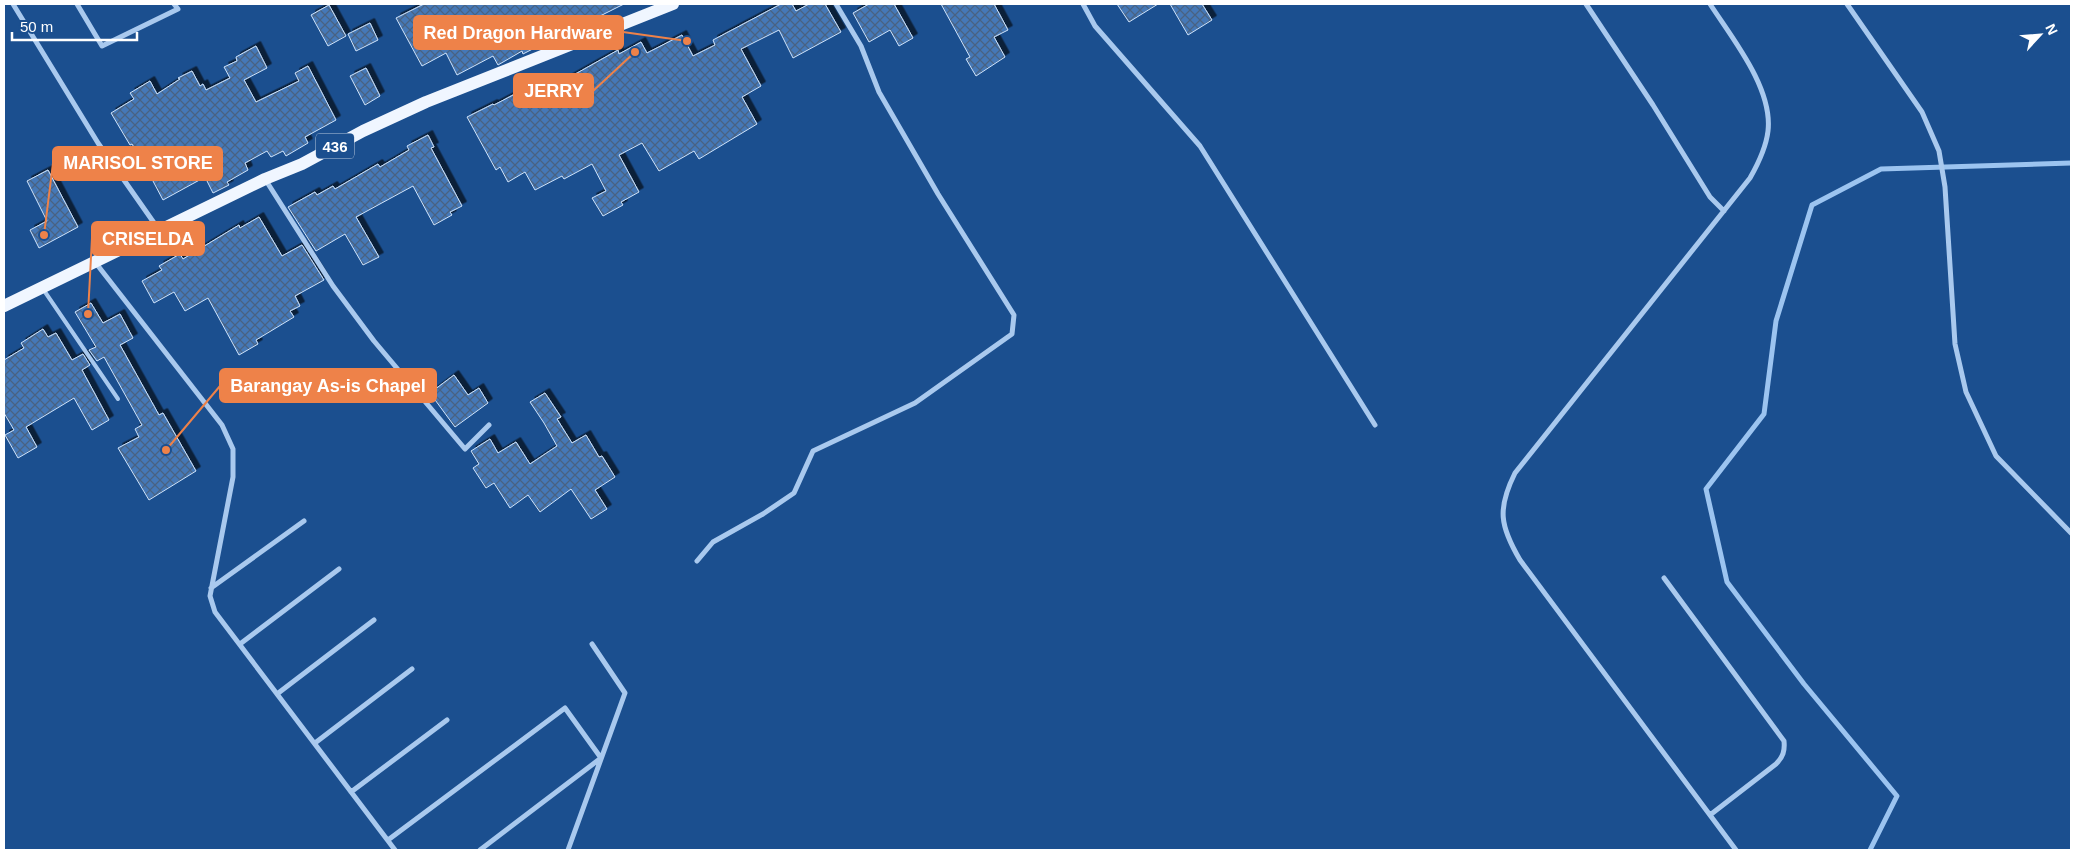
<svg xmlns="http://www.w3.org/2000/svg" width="2075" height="854" font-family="Helvetica,sans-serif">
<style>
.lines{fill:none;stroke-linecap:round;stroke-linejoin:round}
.stream{stroke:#9cc4f0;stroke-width:5}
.building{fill:url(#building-cross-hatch);stroke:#cfe3fa;filter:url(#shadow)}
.service{stroke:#a9c9ee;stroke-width:4}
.minor{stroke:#a9c9ee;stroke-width:5}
.primary{stroke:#f0f6ff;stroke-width:12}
.labels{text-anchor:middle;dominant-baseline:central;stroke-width:5;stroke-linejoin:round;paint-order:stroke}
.shield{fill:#1b4f8f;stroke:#bbcadd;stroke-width:1}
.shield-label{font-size:15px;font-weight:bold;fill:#fff}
.leader{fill:none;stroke:#ee8249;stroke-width:2}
.callout-dot{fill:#ee8249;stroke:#1b4f8f;stroke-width:2}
.callout{fill:#ee8249;stroke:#ee8249;stroke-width:2}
.callout-label{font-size:18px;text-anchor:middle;font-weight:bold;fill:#fff}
</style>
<defs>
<pattern id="building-cross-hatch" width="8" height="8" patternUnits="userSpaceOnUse" patternTransform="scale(1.25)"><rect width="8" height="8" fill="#4478b7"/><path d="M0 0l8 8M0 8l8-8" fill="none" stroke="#486282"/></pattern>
<filter id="shadow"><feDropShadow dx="4.5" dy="-4.5" stdDeviation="0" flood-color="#0009"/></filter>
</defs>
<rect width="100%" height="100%" fill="#1b4f8f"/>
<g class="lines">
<!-- stream -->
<path class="stream" d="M 1870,850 L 1897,796 L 1804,684 L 1727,582 L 1706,489 L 1764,414 L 1776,321 L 1812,205 L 1881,169 L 2071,163"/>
</g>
<!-- building -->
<path class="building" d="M 424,4 L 624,4 L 564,34 L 566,37 L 563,39 L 550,44 L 548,41 L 523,54 L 522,51 L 498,65 L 493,56 L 457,75 L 446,53 L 422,66 L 396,18 Z
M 781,4 L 792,4 L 796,11 L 809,4 L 825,4 L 841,32 L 793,58 L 779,30 L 741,49 L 761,86 L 742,97 L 757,124 L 699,159 L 694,151 L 659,171 L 642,143 L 619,155 L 639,192 L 621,202 L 623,205 L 603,216 L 592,198 L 606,191 L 592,164 L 564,179 L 562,176 L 535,190 L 525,172 L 508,182 L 500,167 L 496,170 L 467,117 L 493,104 L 494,105 L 532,85 L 538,95 L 618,50 L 619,54 L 641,42 L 647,53 L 682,35 L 693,56 L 715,45 L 713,40 Z
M 869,4 L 894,4 L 913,38 L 899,46 L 890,30 L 869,42 L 853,13 Z
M 941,4 L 994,4 L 1008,30 L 994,37 L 1005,57 L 976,76 L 966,59 L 970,57 Z
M 1117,4 L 1158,4 L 1129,22 Z
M 1170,4 L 1202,4 L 1212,20 L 1188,35 Z
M 329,5 L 346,36 L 328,46 L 311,15 Z
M 370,23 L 378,40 L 356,51 L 348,34 Z
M 256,46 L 267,68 L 244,80 L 256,102 L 299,81 L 295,73 L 308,66 L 336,120 L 305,137 L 308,143 L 286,156 L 283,151 L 271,157 L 267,151 L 245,163 L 248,170 L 227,182 L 229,185 L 213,193 L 205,177 L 163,200 L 144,164 L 132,144 L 130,145 L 111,113 L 134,99 L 130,93 L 150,81 L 157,94 L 180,79 L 178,78 L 192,71 L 200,86 L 203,84 L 206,90 L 230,78 L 224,67 L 237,61 L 236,57 Z
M 366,68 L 380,96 L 365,105 L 350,76 Z
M 428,135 L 434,147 L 431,148 L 462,206 L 450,212 L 452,215 L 434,225 L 413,186 L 356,217 L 379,257 L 363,265 L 345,234 L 316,251 L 288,207 L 315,192 L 317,195 L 333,186 L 335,189 L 378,164 L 380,167 L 409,150 L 407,146 Z
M 48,170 L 78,227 L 39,248 L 30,230 L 47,221 L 27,181 Z
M 259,217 L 282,256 L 302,245 L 324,280 L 295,296 L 300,306 L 290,311 L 294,317 L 256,340 L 258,344 L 239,355 L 208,298 L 185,311 L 174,292 L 154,303 L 142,281 L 162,270 L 159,266 L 180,254 L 183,259 L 239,225 L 240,228 Z
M 91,303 L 103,323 L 120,314 L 133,338 L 120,345 L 159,415 L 163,413 L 196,471 L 149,500 L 118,448 L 139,437 L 135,429 L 142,425 L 104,357 L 97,361 L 89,350 L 96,347 L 75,312 Z
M 43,329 L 48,337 L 56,333 L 72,360 L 83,354 L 90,365 L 82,370 L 109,420 L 92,430 L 74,398 L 26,427 L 37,447 L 18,458 L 5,435 L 14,430 L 4,413 L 4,360 L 24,348 L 21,343 Z
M 454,375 L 468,395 L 479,388 L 488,403 L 455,427 L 430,393 Z
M 545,393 L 561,417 L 557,419 L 572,443 L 586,435 L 599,457 L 602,456 L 615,477 L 595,490 L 607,509 L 591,519 L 571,489 L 540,512 L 528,495 L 510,508 L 494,483 L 486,488 L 473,468 L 479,464 L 471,451 L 490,439 L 498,453 L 516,442 L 530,464 L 557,446 L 544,423 L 530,402 Z"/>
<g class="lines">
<!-- service -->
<path class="service" d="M 43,289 L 118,399"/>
<!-- minor -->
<path class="minor" d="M 13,4 L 98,143 L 159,230
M 77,4 L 102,46 L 178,9 L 174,4
M 1083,4 L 1095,26 L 1200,146 L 1375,425
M 1586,4 L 1653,105 L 1710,197 L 1724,211
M 1710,4 C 1732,38 1773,88 1768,131 C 1766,148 1758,164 1750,178 L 1515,473 C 1497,509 1500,526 1520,560 L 1736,850
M 1847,4 L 1922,112 L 1939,151 L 1945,187 L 1955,344 L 1966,392 L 1996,456 L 2071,533
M 265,179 L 333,286 L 374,341 L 465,449 L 489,425
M 95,262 L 222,425 L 233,449 L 233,477 L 210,596 L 215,612 L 395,850
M 697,561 L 713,542 L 763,514 L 794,493 L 813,451 L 915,403 L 1012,334 L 1014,315 L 938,194 L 879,92 L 861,46 L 836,4
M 1664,578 L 1784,741 C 1785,751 1783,757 1776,764 L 1710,815
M 211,588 L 304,521
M 240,644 L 339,569
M 277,694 L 374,620
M 315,743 L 412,669
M 351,792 L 447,720
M 388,840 L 565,708 L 601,758 L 480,850
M 568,850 L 625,693 L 592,644"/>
<!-- primary -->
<path class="primary" d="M 4,306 L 265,179 L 302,164 L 363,131 L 426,102 L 673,4"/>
</g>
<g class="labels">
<!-- shield labels -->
<rect class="shield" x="316" y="133.5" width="38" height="25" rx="4"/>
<g class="shield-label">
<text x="335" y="146">436</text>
</g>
</g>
<!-- callouts -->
<path class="leader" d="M687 41L623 32M635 52L593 91M44 235L53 163M88 314L92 238M166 450L220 386"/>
<g class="callout-dot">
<circle cx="687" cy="41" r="5"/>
<circle cx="635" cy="52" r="5"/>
<circle cx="44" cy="235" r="5"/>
<circle cx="88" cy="314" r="5"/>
<circle cx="166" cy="450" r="5"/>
</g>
<g class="callout">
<rect x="414" y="16" width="209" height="33" rx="5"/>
<rect x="514" y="74" width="79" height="33" rx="5"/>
<rect x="53" y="147" width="169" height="33" rx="5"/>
<rect x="92" y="222" width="112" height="33" rx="5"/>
<rect x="220" y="369" width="216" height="33" rx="5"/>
</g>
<g class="callout-label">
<text x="518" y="39">Red Dragon Hardware</text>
<text x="554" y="97">JERRY</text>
<text x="138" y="169">MARISOL STORE</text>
<text x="148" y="245">CRISELDA</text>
<text x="328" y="392">Barangay As-is Chapel</text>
</g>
<!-- border -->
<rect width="2075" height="854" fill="none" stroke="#ffffff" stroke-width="10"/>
<!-- north arrow -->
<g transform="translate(2040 35) rotate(64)" stroke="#1b4f8f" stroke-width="4" paint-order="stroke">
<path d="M0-4L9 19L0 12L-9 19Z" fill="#ffffff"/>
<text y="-8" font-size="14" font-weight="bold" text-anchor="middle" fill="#ffffff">N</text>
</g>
<!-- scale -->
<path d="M12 32v8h125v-8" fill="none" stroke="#ffffff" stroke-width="2.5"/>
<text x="20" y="32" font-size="15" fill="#ffffff" stroke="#1b4f8f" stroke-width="4" paint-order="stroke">50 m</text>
</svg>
